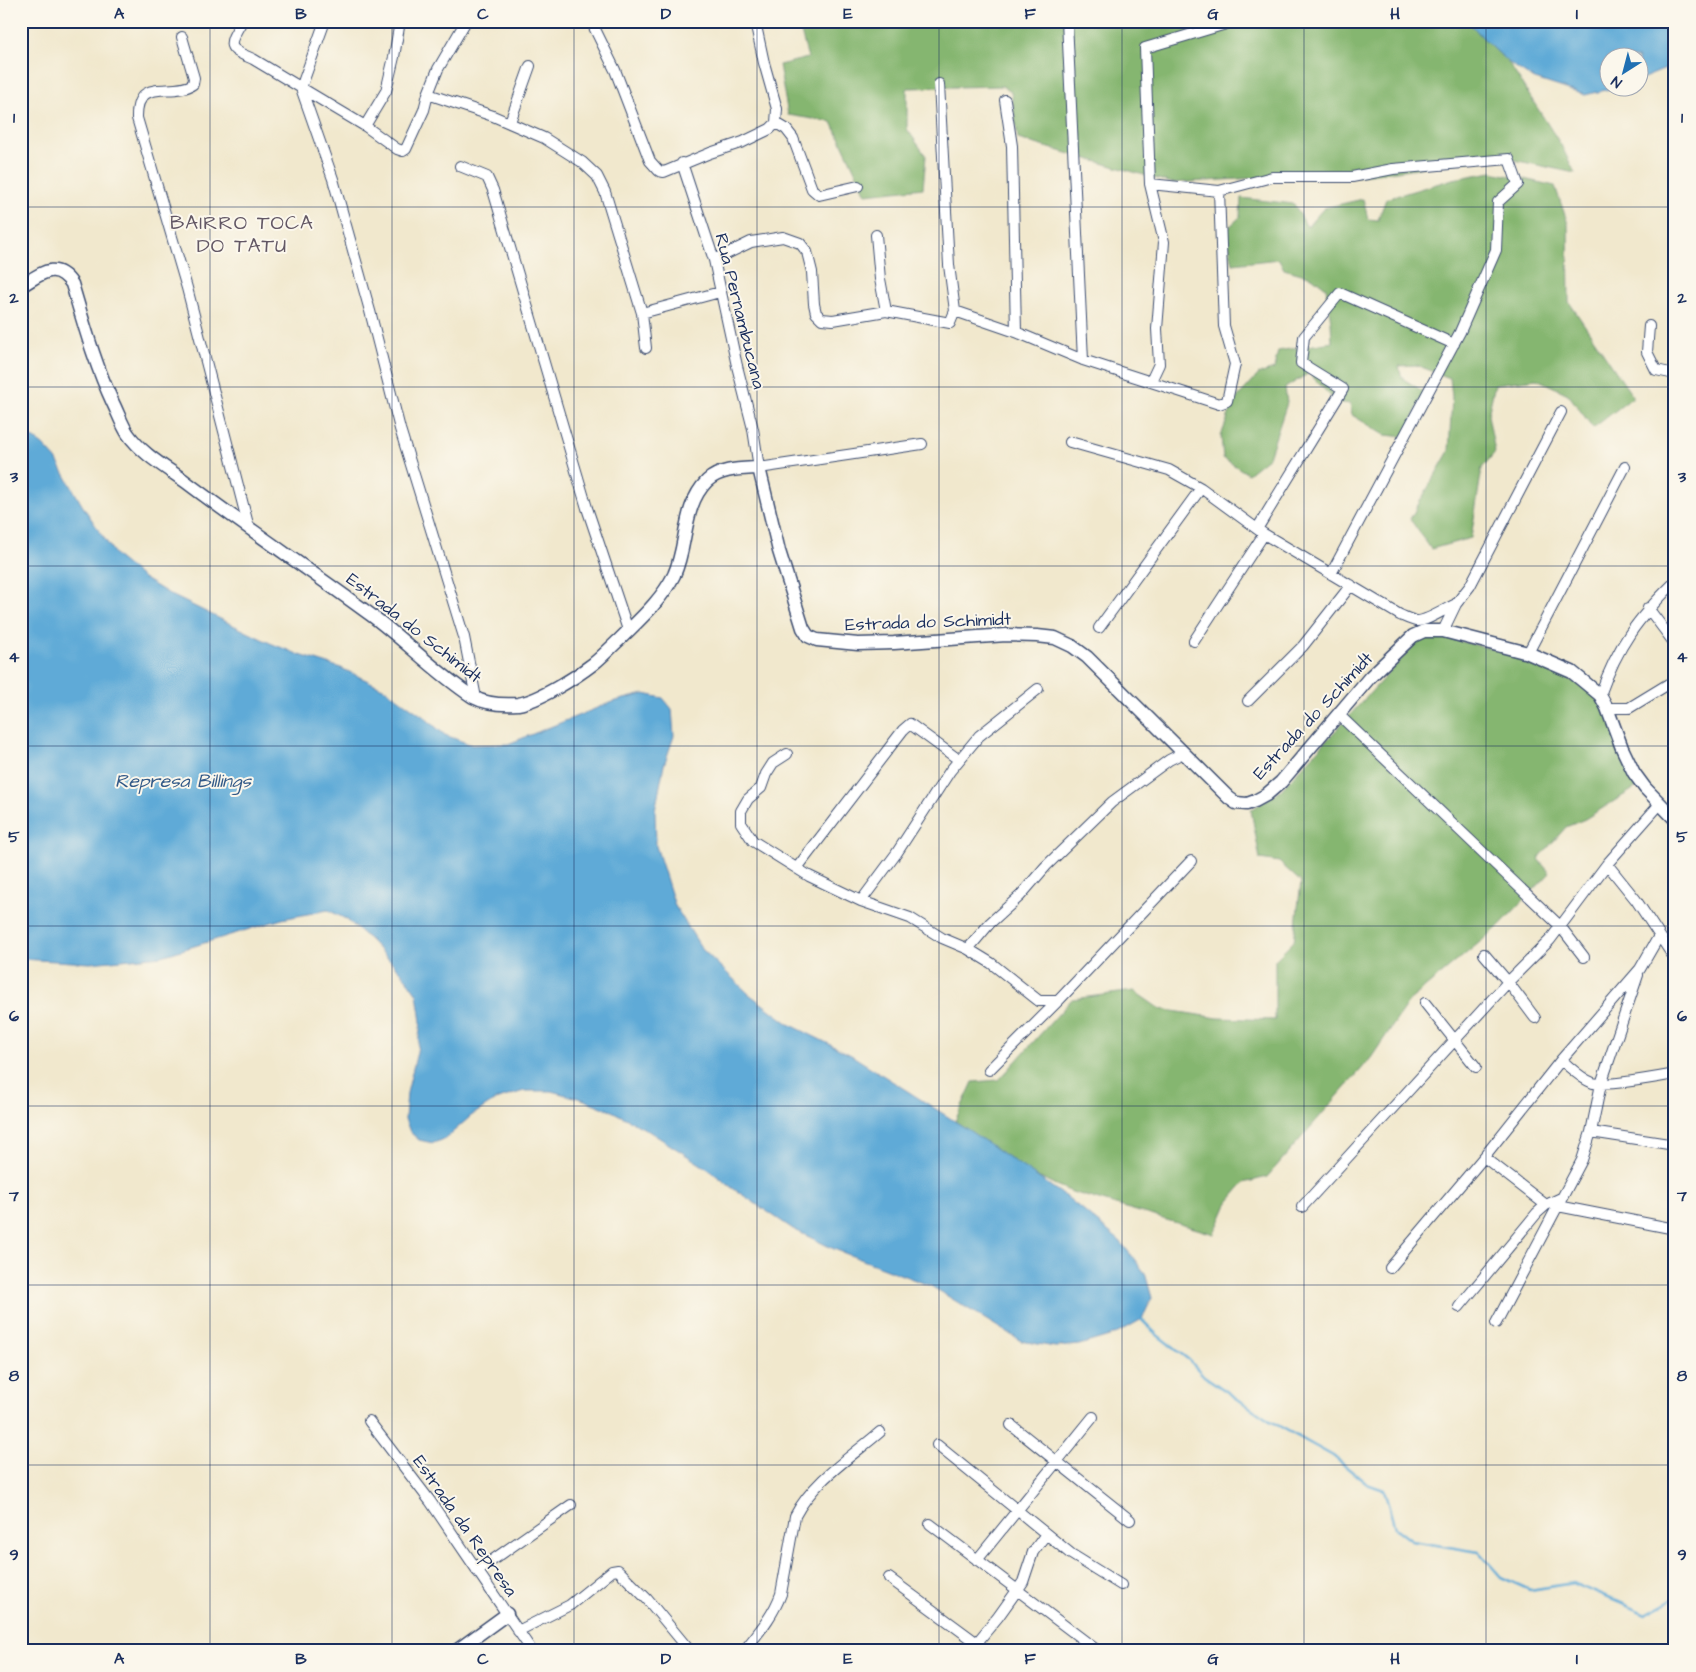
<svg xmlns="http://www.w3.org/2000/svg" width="1696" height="1672" font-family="'Architects Daughter',sans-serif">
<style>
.forest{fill:#85b66f;stroke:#507266}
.water{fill:#5faad7;stroke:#3d6c9a}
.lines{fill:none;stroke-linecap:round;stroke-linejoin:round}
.stream{stroke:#5faad7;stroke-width:2.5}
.minor-casing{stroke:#3b4b6f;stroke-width:12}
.tertiary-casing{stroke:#3b4b6f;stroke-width:15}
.minor{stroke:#fff;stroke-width:10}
.tertiary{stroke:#fff;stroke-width:12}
.grid{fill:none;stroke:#1b2f5e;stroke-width:1;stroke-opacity:0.55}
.labels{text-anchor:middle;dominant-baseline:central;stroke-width:4;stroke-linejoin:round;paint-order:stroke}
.street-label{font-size:18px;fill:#1b2f5e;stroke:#fbf7ec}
.water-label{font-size:19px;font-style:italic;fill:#335a88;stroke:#fbf7ec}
.quarter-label{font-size:20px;letter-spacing:1px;fill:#635865;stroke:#fbf7ec}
.neatline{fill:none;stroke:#1b2f5e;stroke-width:2}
.grid-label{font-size:16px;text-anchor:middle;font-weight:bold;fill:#1b2f5e}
</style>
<rect width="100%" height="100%" fill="#fbf7ec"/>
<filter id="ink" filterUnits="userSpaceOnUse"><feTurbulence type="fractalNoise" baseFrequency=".02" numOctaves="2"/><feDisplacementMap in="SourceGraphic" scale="10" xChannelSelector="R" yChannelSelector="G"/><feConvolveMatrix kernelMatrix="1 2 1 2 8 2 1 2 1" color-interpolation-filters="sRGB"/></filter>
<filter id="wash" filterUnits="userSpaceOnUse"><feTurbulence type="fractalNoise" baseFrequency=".0096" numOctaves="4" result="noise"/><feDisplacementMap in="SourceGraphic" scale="20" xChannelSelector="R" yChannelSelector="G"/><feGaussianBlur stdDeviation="1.12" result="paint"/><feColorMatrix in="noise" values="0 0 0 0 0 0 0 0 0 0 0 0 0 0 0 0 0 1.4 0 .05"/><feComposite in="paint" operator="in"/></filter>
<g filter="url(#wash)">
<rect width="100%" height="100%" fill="#f1e8cd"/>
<!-- forest -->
<path class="forest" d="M 798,21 L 1468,21 L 1484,39 L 1508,62 L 1561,145 L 1575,173 L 1500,157 L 1352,177 L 1272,177 L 1172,183 L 1018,139 L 1011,92 L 1002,86 L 907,88 L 907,129 L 926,156 L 923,188 L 866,194 L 832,122 L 788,115 L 779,65 L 808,58 Z
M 1492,172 L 1555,186 L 1568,224 L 1569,302 L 1633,397 L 1593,428 L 1568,394 L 1537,379 L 1495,384 L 1488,415 L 1495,452 L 1482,468 L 1471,538 L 1431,549 L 1410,519 L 1449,451 L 1452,397 L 1450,378 L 1416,365 L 1399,366 L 1402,378 L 1424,392 L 1405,437 L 1385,435 L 1352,415 L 1350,404 L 1336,402 L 1309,373 L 1285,388 L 1287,403 L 1269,457 L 1248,474 L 1223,458 L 1221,436 L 1234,401 L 1259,374 L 1274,369 L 1278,351 L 1332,342 L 1331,322 L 1326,288 L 1312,277 L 1284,269 L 1279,259 L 1233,264 L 1226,230 L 1240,217 L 1241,198 L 1294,204 L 1307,227 L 1324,208 L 1363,199 L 1368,219 L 1378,220 L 1386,199 L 1453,179 Z
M 1434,635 L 1497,650 L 1549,668 L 1591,691 L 1606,709 L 1637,787 L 1585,819 L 1566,827 L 1538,859 L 1550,873 L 1497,928 L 1410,1000 L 1371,1058 L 1267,1177 L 1244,1183 L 1228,1202 L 1214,1234 L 1072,1192 L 1035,1176 L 955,1121 L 973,1082 L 999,1080 L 1072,999 L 1134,991 L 1160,1009 L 1218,1018 L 1275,1020 L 1275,960 L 1294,941 L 1301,882 L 1279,862 L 1260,859 L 1251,810 L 1280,791 L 1417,642 Z"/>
<!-- water -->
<path class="water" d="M 1468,21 L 1675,21 L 1675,65 L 1639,80 L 1638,58 L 1608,58 L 1608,88 L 1614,88 L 1585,95 L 1532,78 L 1508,62 L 1484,39 Z
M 22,434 L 32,437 L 43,445 L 56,459 L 82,505 L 116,556 L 143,578 L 171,595 L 270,643 L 300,655 L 341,668 L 385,689 L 424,717 L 445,735 L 472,745 L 508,744 L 612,702 L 644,694 L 663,698 L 672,709 L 674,736 L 664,765 L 655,811 L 656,846 L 675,906 L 702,949 L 749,994 L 789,1024 L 851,1055 L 967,1129 L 1068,1198 L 1120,1241 L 1145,1273 L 1152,1298 L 1142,1319 L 1116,1334 L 1079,1345 L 1055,1347 L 1021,1341 L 931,1286 L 834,1249 L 793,1229 L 731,1187 L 708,1169 L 647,1130 L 612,1111 L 582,1099 L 551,1091 L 524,1091 L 495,1100 L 471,1116 L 445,1139 L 433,1143 L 419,1140 L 410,1132 L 405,1119 L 407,1093 L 417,1052 L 421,1022 L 417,994 L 402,973 L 369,939 L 346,919 L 328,910 L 282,919 L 162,956 L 90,963 L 21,959 Z"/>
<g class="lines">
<!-- stream -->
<path class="stream" d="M 21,368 L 25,404 L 22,434
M 1140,1318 L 1156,1334 L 1189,1360 L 1204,1376 L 1270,1421 L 1333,1456 L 1367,1484 L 1384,1490 L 1395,1528 L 1412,1541 L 1479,1552 L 1501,1577 L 1530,1590 L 1573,1583 L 1646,1614 L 1675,1598"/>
</g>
</g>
<g filter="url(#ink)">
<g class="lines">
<defs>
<path id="minor" d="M 242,21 C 228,45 225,48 253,59 L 365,126 L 397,149 L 403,151 L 406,149 L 424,110 L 428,94 L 493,116 L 544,138 L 582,162 L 597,176 L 605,192 L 642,313 L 646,348
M 325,21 L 301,88 L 333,179 L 370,311 L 400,429 L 464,637 L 476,698
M 591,21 L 615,70 L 650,161 L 659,171 L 664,172 L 710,153 L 743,142 L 770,129 L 776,123 L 777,109 L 764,63 L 755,21
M 1067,21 L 1083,360
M 182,37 L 194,78 L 193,84 C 173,98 136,75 137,118 L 187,288 L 249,528
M 428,94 L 438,69 L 466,21
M 1005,100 L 1012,146 L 1016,332
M 510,122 L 530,66
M 776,123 L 786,129 L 793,138 L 812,189 L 819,195 L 858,186
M 365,126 L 386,91 L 394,57 L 400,21
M 682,163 L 714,260 L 737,366 L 753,429 L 759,468 L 922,444
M 460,166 L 487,177 L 493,190 L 587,508 L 628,630
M 1150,184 L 1219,191 L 1272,177 L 1352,177 L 1393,169 L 1509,159 L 1518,184 L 1498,202 L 1496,250 L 1460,332 L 1331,574
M 876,235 L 880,279 L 886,311
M 714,260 L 751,242 L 783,237 L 800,243 L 807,252 L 812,272 L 814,304 L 816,313 L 822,319 L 833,320 L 886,311 L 950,323 L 955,311 L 949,265 L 939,84
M 955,311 L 1016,332 L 1083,360 L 1219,404 L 1227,401 L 1235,364 L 1224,326 L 1219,191
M 642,313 L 720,292
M 1649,326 L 1647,352 L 1656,370 L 1675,374
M 1151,381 L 1159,364 L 1157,329 L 1164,242 L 1150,184 L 1145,48 L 1236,21
M 1070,442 L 1169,470 L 1201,488
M 1257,529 L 1343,389 L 1301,363 L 1304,337 L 1340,293 L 1454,344
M 1648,608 L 1675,644
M 1099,628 L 1201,488 L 1264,534 L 1400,615 C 1405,617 1411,620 1416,621 C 1426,622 1445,609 1456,604
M 1443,631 L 1456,604 L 1470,586 L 1561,412
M 1194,641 L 1264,534
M 1528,653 L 1625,467
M 1600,695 C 1618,645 1637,619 1675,582
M 1248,701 L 1303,646 L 1351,585
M 1607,708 L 1629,708 L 1675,680
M 1338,714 L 1560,926 L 1584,957
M 787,754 L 773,763 L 766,774 L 761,788 L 748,799 L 741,811 L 741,823 L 753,841 L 809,876 L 861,901 L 910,918 L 942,938 L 968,949 L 991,963 L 1039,1001 L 1058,1001
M 1607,864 L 1636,900 L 1675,959
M 797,868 L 903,730 L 910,724 L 959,760
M 861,901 L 896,854 L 950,771 L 979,736 L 1038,689
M 968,949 L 990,923 L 1020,896 L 1046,866 L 1112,802 L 1169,760 L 1183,753
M 1484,954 L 1508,982 L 1535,1018
M 1425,1003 L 1476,1067
M 1561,1060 C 1571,1068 1581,1079 1593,1083 C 1607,1087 1658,1077 1675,1074
M 989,1070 L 1058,1001 L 1191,861
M 1591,1132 L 1675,1145
M 1484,1157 L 1546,1205
M 1558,1206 L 1675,1229
M 1302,1207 L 1508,982 L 1550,940 L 1607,864 L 1660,804
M 1390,1268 L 1484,1157 L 1561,1060 L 1640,969 L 1659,936
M 1459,1307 L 1537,1213 L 1546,1205 L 1561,1198
M 1496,1323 L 1582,1160 L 1591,1132 L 1601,1084 L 1638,975
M 369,1421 L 430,1501 L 532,1651
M 1011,1425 L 1130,1520
M 937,1445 L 1071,1554 L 1121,1585
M 930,1524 L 1098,1651
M 977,1560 L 1093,1417
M 477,1571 L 571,1505
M 889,1578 L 988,1651
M 518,1631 L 570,1605 L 612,1571 L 618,1570 L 647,1599 L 690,1651
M 744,1651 C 758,1633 773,1616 781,1594 L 795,1516 C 813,1481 851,1457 880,1432
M 970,1651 L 998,1617 L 1023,1582 L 1033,1552 L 1046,1534"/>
<path id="tertiary" d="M 21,286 C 40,275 55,259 72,284 C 84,324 95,365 113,403 C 118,413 122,425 128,434 C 143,455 167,468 186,482 C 247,528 310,570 371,615 C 406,641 436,673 473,697 C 486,704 503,705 518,704 C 539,701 576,677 593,664 C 602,657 610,648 619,640 C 639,620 661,601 674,575 C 688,545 682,506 707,481 C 721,468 742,469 759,468 L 779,551 L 803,628 L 808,636 L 817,640 L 858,644 L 894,643 L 1006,635 L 1037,636 L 1055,638 L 1072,646 L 1087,657 L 1229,798 L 1236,803 L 1247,804 L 1255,801 L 1266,795 L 1281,782 L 1370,677 L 1413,636 L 1424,631 L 1443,631 L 1528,653 L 1572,672 L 1600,695 L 1607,708 L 1622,748 L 1634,773 L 1645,788 L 1675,819
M 456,1651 L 507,1614"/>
</defs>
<!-- minor casing -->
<use href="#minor" class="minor-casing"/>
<!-- tertiary casing -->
<use href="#tertiary" class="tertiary-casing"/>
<!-- minor -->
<use href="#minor" class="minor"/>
<!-- tertiary -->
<use href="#tertiary" class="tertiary"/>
</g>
</g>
<!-- grid -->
<path class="grid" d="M 210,21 L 210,1651M 392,21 L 392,1651M 574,21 L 574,1651M 757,21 L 757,1651M 939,21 L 939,1651M 1122,21 L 1122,1651M 1304,21 L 1304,1651M 1486,21 L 1486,1651M 21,207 L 1675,207M 21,387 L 1675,387M 21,566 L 1675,566M 21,746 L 1675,746M 21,926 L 1675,926M 21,1106 L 1675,1106M 21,1285 L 1675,1285M 21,1465 L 1675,1465"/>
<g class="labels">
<!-- street labels -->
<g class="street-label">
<text transform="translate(740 311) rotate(76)">Rua Pernambucana</text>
<text transform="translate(928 622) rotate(-2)">Estrada do Schimidt</text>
<text transform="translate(414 628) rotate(38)">Estrada do Schimidt</text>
<text transform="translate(1313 716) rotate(-47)">Estrada do Schimidt</text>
<text transform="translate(465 1526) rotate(55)">Estrada da Represa</text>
</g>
<!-- water labels -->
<g class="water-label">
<text x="183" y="781">Represa Billings</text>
</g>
<!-- quarter labels -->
<g class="quarter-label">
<text x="242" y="223">BAIRRO TOCA<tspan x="242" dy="23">DO TATU</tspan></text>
</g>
</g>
<!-- margin -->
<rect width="1696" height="1672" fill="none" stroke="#fbf7ec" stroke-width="55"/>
<!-- north arrow -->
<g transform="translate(1624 72) rotate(216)"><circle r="24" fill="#fbf7ec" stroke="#a1a7b3"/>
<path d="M0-4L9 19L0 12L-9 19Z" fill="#1f6fb2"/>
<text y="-8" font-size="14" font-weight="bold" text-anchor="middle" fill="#1b2f5e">N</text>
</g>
<rect x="28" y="28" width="1640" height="1616" class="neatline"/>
<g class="grid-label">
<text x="119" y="19">A</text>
<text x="301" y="19">B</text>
<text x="483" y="19">C</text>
<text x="666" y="19">D</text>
<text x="848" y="19">E</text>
<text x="1030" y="19">F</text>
<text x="1213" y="19">G</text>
<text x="1395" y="19">H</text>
<text x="1577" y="19">I</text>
<text x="14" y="123">1</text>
<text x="1682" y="123">1</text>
<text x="14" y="303">2</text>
<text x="1682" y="303">2</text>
<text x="14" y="482">3</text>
<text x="1682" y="482">3</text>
<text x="14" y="662">4</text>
<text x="1682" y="662">4</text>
<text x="14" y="842">5</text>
<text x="1682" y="842">5</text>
<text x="14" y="1021">6</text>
<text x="1682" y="1021">6</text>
<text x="14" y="1201">7</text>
<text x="1682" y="1201">7</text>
<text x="14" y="1381">8</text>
<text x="1682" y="1381">8</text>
<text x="14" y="1560">9</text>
<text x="1682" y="1560">9</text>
<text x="119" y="1664">A</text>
<text x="301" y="1664">B</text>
<text x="483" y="1664">C</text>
<text x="666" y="1664">D</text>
<text x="848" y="1664">E</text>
<text x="1030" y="1664">F</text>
<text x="1213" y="1664">G</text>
<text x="1395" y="1664">H</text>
<text x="1577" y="1664">I</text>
</g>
</svg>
